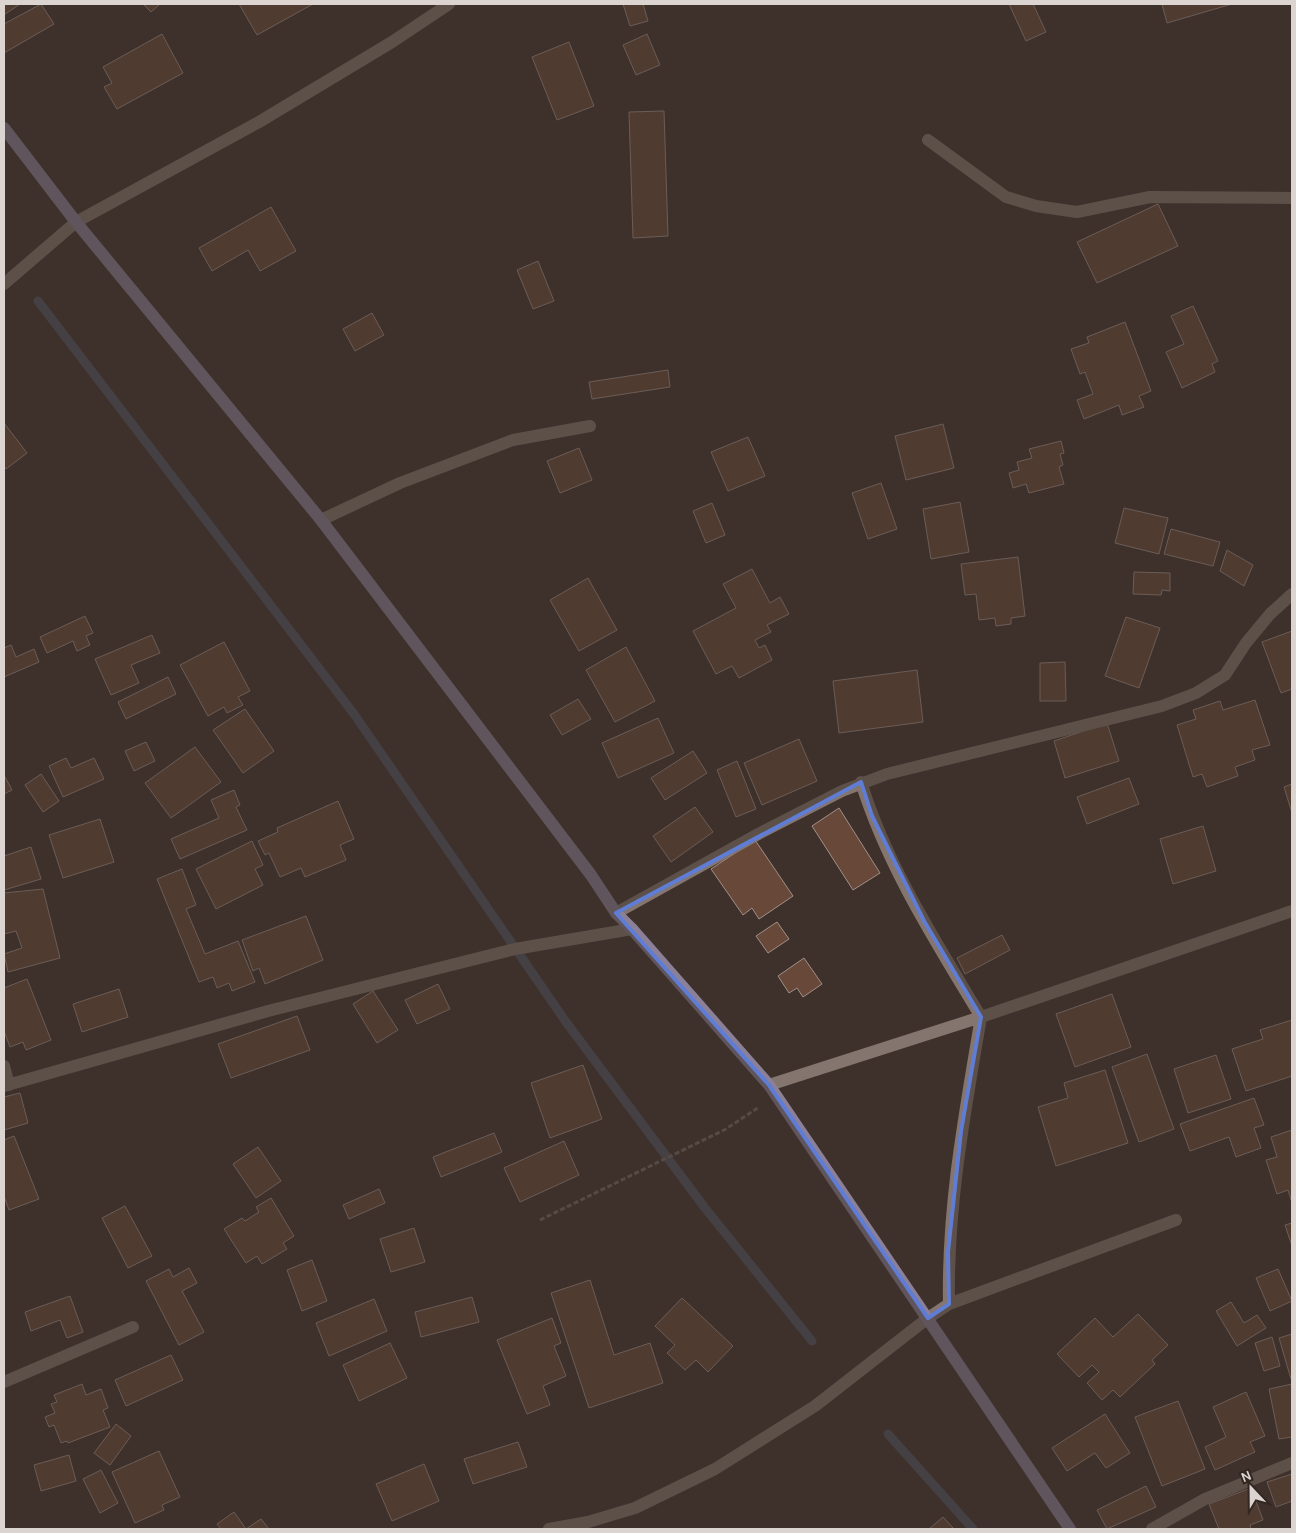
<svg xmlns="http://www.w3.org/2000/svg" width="1296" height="1533" font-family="Karla,sans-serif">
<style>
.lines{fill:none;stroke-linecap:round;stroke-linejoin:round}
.stream{stroke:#4d5261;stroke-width:9}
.building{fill:#674839;stroke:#a09089}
.path{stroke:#746963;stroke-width:3;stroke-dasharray:5 2.5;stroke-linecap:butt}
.lane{stroke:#84756e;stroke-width:12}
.street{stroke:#84756e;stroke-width:12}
.secondary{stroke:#8b8097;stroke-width:12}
.marked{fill:none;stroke:#607dd5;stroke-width:4;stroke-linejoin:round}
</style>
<rect width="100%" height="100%" fill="#3e312b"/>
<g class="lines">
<!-- stream -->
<path class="stream" d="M 38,301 L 354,714 L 566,1022 L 705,1208 L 812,1341
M 888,1434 L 973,1529"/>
</g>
<!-- building -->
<path class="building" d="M 4,4 L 20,4 L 4,15 Z
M 41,4 L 54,24 L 4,53 L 4,24 Z
M 143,4 L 160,4 L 151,12 Z
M 239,4 L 313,4 L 257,35 Z
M 623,4 L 643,4 L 648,21 L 630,26 Z
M 1009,4 L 1033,4 L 1046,32 L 1026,41 Z
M 1162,4 L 1232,4 L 1167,23 Z
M 162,34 L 183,73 L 117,109 L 104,87 L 112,83 L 103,67 Z
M 647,34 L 660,65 L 636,75 L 623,45 Z
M 569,42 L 594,106 L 557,120 L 532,57 Z
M 664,111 L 668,236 L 633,238 L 629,112 Z
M 1158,204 L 1178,246 L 1097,283 L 1077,242 Z
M 271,207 L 296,251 L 260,271 L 248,250 L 212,271 L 199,248 Z
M 538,261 L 554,301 L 533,309 L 517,270 Z
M 1193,306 L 1218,361 L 1212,364 L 1215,372 L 1182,388 L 1166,352 L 1184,344 L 1171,316 Z
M 372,313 L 384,335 L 355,351 L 343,329 Z
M 1125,322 L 1151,391 L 1139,396 L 1144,407 L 1122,415 L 1119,405 L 1084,419 L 1077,400 L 1093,394 L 1085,372 L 1080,374 L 1071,349 L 1089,343 L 1087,337 Z
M 668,370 L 670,387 L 592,399 L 589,382 Z
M 4,423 L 27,453 L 6,469 L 4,466 Z
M 943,424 L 954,468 L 906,480 L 895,436 Z
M 748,437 L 765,476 L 728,491 L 711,452 Z
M 1061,441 L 1064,453 L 1060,454 L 1063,465 L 1059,467 L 1064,484 L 1029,493 L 1026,484 L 1013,488 L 1009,473 L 1019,470 L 1017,462 L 1032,458 L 1029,449 Z
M 579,448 L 592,480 L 560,493 L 547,461 Z
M 881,483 L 897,529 L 868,539 L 852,493 Z
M 960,502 L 969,552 L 931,559 L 923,509 Z
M 712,503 L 725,535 L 706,543 L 693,511 Z
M 1124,508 L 1168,518 L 1159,554 L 1115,543 Z
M 1171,529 L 1220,542 L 1213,566 L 1164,554 Z
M 1227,550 L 1253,565 L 1244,586 L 1220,571 Z
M 1018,557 L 1025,616 L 1011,618 L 1011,624 L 996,626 L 995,618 L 979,620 L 976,594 L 965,595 L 961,564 Z
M 752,569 L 770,603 L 780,597 L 789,614 L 767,625 L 771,632 L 755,640 L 759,648 L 765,645 L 772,660 L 739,678 L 732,666 L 716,674 L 693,631 L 736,608 L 723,584 Z
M 1134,572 L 1170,573 L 1170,591 L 1162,590 L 1161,595 L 1133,594 Z
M 588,578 L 617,630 L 579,651 L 550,600 Z
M 85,616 L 93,633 L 86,636 L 90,645 L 77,651 L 73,641 L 47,653 L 40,637 Z
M 1126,617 L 1160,628 L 1139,688 L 1105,676 Z
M 1292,631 L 1292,689 L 1281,693 L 1262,642 Z
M 152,635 L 160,653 L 131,665 L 139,683 L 111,695 L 95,659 Z
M 224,642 L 250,691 L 238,697 L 243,705 L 227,713 L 224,707 L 208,716 L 180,665 Z
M 11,645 L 16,657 L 34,649 L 39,662 L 4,677 L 4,648 Z
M 626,647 L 655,701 L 615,722 L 586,670 Z
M 1065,662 L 1066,701 L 1040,701 L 1040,663 Z
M 917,670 L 923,722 L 839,733 L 833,681 Z
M 168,677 L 176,694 L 126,719 L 118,702 Z
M 578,699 L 591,719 L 562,735 L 550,715 Z
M 1255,700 L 1270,745 L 1252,750 L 1255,760 L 1235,767 L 1238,776 L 1207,787 L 1202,774 L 1193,777 L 1177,725 L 1196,719 L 1193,710 L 1220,701 L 1223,710 Z
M 245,709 L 274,751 L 243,773 L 213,730 Z
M 658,718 L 674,753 L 618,778 L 602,743 Z
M 1107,723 L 1119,761 L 1065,778 L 1054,741 Z
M 799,739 L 817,781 L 762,805 L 744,763 Z
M 146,742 L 155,761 L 134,771 L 125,751 Z
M 195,747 L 221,782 L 171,818 L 145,783 Z
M 693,751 L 707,773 L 665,800 L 651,778 Z
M 66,758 L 71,768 L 94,758 L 104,779 L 63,797 L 49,766 Z
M 737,761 L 756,809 L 736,817 L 717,770 Z
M 41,774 L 59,801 L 43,812 L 25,785 Z
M 4,775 L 12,790 L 4,794 Z
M 1129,778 L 1139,804 L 1087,824 L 1077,797 Z
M 1292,784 L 1292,813 L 1284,787 Z
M 234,790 L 240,805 L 236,807 L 247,830 L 180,859 L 171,839 L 219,818 L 211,800 Z
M 338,801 L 354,839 L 340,845 L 346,860 L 305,877 L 301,868 L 280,877 L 269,853 L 265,855 L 258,841 L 278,832 L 277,828 Z
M 695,807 L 713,832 L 671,862 L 653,836 Z
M 839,808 L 880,873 L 853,890 L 812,826 Z
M 100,819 L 114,862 L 63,878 L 49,835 Z
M 1203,826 L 1216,871 L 1173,884 L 1160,839 Z
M 755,840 L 793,896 L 759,919 L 752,908 L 743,915 L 711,869 Z
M 252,841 L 263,865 L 255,869 L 263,885 L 216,909 L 196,869 Z
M 31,847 L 41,879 L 4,890 L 4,856 Z
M 182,869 L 196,905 L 186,909 L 205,954 L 238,941 L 255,982 L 232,991 L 229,983 L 217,988 L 213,977 L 199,982 L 157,879 Z
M 43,889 L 60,958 L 8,972 L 4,954 L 22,948 L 16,931 L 4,934 L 4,893 Z
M 306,916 L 323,960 L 265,984 L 259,968 L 253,971 L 242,940 Z
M 777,922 L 789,939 L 768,953 L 756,936 Z
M 1002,935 L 1010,950 L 965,974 L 957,958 Z
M 804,958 L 822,984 L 803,997 L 797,988 L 789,993 L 778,976 Z
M 27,979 L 51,1040 L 26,1050 L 23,1042 L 10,1047 L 4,1031 L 4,988 Z
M 438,984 L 450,1009 L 417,1024 L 405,1000 Z
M 119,989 L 128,1017 L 82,1032 L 73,1004 Z
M 373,991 L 398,1030 L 377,1043 L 353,1004 Z
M 1112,994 L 1131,1047 L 1075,1067 L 1056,1014 Z
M 297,1016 L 310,1050 L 231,1078 L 218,1044 Z
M 1292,1020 L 1292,1076 L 1246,1091 L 1232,1049 L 1263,1039 L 1260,1030 Z
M 1147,1054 L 1174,1129 L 1139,1142 L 1112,1067 Z
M 1216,1055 L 1231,1099 L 1188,1113 L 1174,1069 Z
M 583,1065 L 602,1119 L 550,1138 L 531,1083 Z
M 1105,1070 L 1128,1143 L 1056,1166 L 1038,1107 L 1068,1098 L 1064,1083 Z
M 20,1093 L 28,1123 L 4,1130 L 4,1097 Z
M 1254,1098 L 1264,1125 L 1254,1128 L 1261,1148 L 1236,1157 L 1229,1137 L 1190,1151 L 1180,1124 Z
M 1292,1130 L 1292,1203 L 1288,1190 L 1277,1194 L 1266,1160 L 1277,1157 L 1271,1137 Z
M 494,1133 L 502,1152 L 441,1177 L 433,1157 Z
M 14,1136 L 39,1199 L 9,1210 L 4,1196 L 4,1140 Z
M 564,1141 L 579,1175 L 520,1202 L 504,1168 Z
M 258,1147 L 281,1181 L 256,1198 L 233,1164 Z
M 379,1189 L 385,1203 L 349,1219 L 343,1205 Z
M 271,1198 L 294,1236 L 283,1243 L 287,1249 L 262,1264 L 257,1256 L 246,1263 L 224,1229 L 242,1218 L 245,1221 L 259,1212 L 256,1207 Z
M 125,1206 L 152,1256 L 128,1268 L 102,1218 Z
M 1292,1223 L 1292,1246 L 1285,1225 Z
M 414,1228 L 425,1262 L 391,1272 L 380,1239 Z
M 312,1260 L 327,1301 L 302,1311 L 287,1270 Z
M 189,1268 L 197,1283 L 182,1291 L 204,1332 L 179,1345 L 146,1281 L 169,1269 L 173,1277 Z
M 1278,1269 L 1292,1301 L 1270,1311 L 1256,1278 Z
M 590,1280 L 614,1355 L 650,1343 L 663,1383 L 589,1408 L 551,1293 Z
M 70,1296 L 83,1332 L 67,1338 L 60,1320 L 31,1331 L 25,1312 Z
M 472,1297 L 479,1322 L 421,1337 L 415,1312 Z
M 682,1298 L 733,1346 L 708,1372 L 696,1360 L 685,1370 L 667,1353 L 675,1345 L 655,1326 Z
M 374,1299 L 387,1331 L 329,1356 L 316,1323 Z
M 1231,1302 L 1244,1323 L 1257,1315 L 1266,1328 L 1237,1346 L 1216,1311 Z
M 1138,1314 L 1168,1345 L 1152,1360 L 1155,1364 L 1120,1397 L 1113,1390 L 1102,1400 L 1087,1383 L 1099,1372 L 1092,1365 L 1079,1377 L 1057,1354 L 1095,1318 L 1113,1337 Z
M 552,1318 L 561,1343 L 554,1346 L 566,1376 L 543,1386 L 550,1405 L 527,1414 L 497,1340 Z
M 1292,1334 L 1292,1378 L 1291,1379 L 1279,1338 Z
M 1272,1337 L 1280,1366 L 1264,1371 L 1255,1343 Z
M 390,1343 L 407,1378 L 359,1401 L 343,1365 Z
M 171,1355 L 183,1380 L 126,1406 L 115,1380 Z
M 82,1384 L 86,1395 L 101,1389 L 108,1408 L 103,1410 L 110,1427 L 68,1443 L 67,1441 L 61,1443 L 54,1425 L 49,1427 L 45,1417 L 55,1413 L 51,1404 L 57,1402 L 54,1395 Z
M 1292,1384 L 1292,1437 L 1279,1439 L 1269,1389 Z
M 1246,1392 L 1265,1436 L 1250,1442 L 1255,1452 L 1215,1470 L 1205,1447 L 1226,1437 L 1213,1407 Z
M 1178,1401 L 1205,1469 L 1162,1486 L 1135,1417 Z
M 1105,1414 L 1130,1453 L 1106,1468 L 1095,1453 L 1067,1471 L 1052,1448 Z
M 116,1424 L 131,1436 L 110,1465 L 94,1453 Z
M 518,1442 L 527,1467 L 473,1484 L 464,1459 Z
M 159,1451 L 180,1497 L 162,1505 L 164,1510 L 135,1523 L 112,1472 Z
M 69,1455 L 76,1481 L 41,1491 L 34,1465 Z
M 424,1464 L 439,1501 L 392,1521 L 376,1484 Z
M 101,1470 L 118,1503 L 100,1513 L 83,1479 Z
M 1292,1474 L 1292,1501 L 1276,1507 L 1267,1482 Z
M 1146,1486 L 1156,1507 L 1107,1529 L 1097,1510 Z
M 1251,1488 L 1263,1520 L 1250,1525 L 1251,1529 L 1219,1529 L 1209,1504 Z
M 234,1512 L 246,1529 L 221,1529 L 217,1524 Z
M 943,1517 L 954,1529 L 929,1529 Z
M 261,1519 L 269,1529 L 246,1529 Z"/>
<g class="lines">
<!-- path -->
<path class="path" d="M 540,1220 L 726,1129 L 759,1107"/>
<!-- lane -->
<path class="lane" d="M 928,140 L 1006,197 L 1036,206 L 1077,212 L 1150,197 L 1292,198
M 321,520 L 400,483 L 513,440 L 590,426"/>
<!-- street -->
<path class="street" d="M 4,284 L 76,222 L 259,122 L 392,42 L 449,4
M 861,782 C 887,866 936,942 981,1017 C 965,1112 947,1207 949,1304
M 616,913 L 760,833 L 842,791 L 887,774 L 1162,706 L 1196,693 L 1225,675 L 1246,643 L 1270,614 L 1292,594
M 4,1066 L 9,1085
M 769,1085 L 981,1017 L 1292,911
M 4,1086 L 268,1011 L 515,949 L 632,929
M 4,1382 L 133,1327
M 549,1529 L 588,1522 L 635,1508 L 715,1469 L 815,1406 L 928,1318 L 949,1304 L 1176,1220
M 1152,1529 L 1205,1499 L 1292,1463"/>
<!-- secondary -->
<path class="secondary" d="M 4,128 L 76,222 L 321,520 L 591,875 L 616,913 L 632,929 L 769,1085 L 1070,1529"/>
</g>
<!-- marked area -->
<path d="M0 0H1296V1533H0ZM 861,782 L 872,816 L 924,921 L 981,1017 L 961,1131 L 948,1252 L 949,1304 L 928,1318 L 769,1085 L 616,913 Z" fill="#3e312b" fill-opacity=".55" fill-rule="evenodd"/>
<path class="marked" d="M 861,782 L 872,816 L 924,921 L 981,1017 L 961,1131 L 948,1252 L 949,1304 L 928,1318 L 769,1085 L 616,913 Z"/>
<!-- border -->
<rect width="1296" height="1533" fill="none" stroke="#dcd4d0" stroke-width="10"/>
<!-- north arrow -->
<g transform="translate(1251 1488) rotate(338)" stroke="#332721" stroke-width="4" paint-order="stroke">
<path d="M0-4L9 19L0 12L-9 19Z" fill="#dcd4d0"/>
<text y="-8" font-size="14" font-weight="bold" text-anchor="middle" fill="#dcd4d0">N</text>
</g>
</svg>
